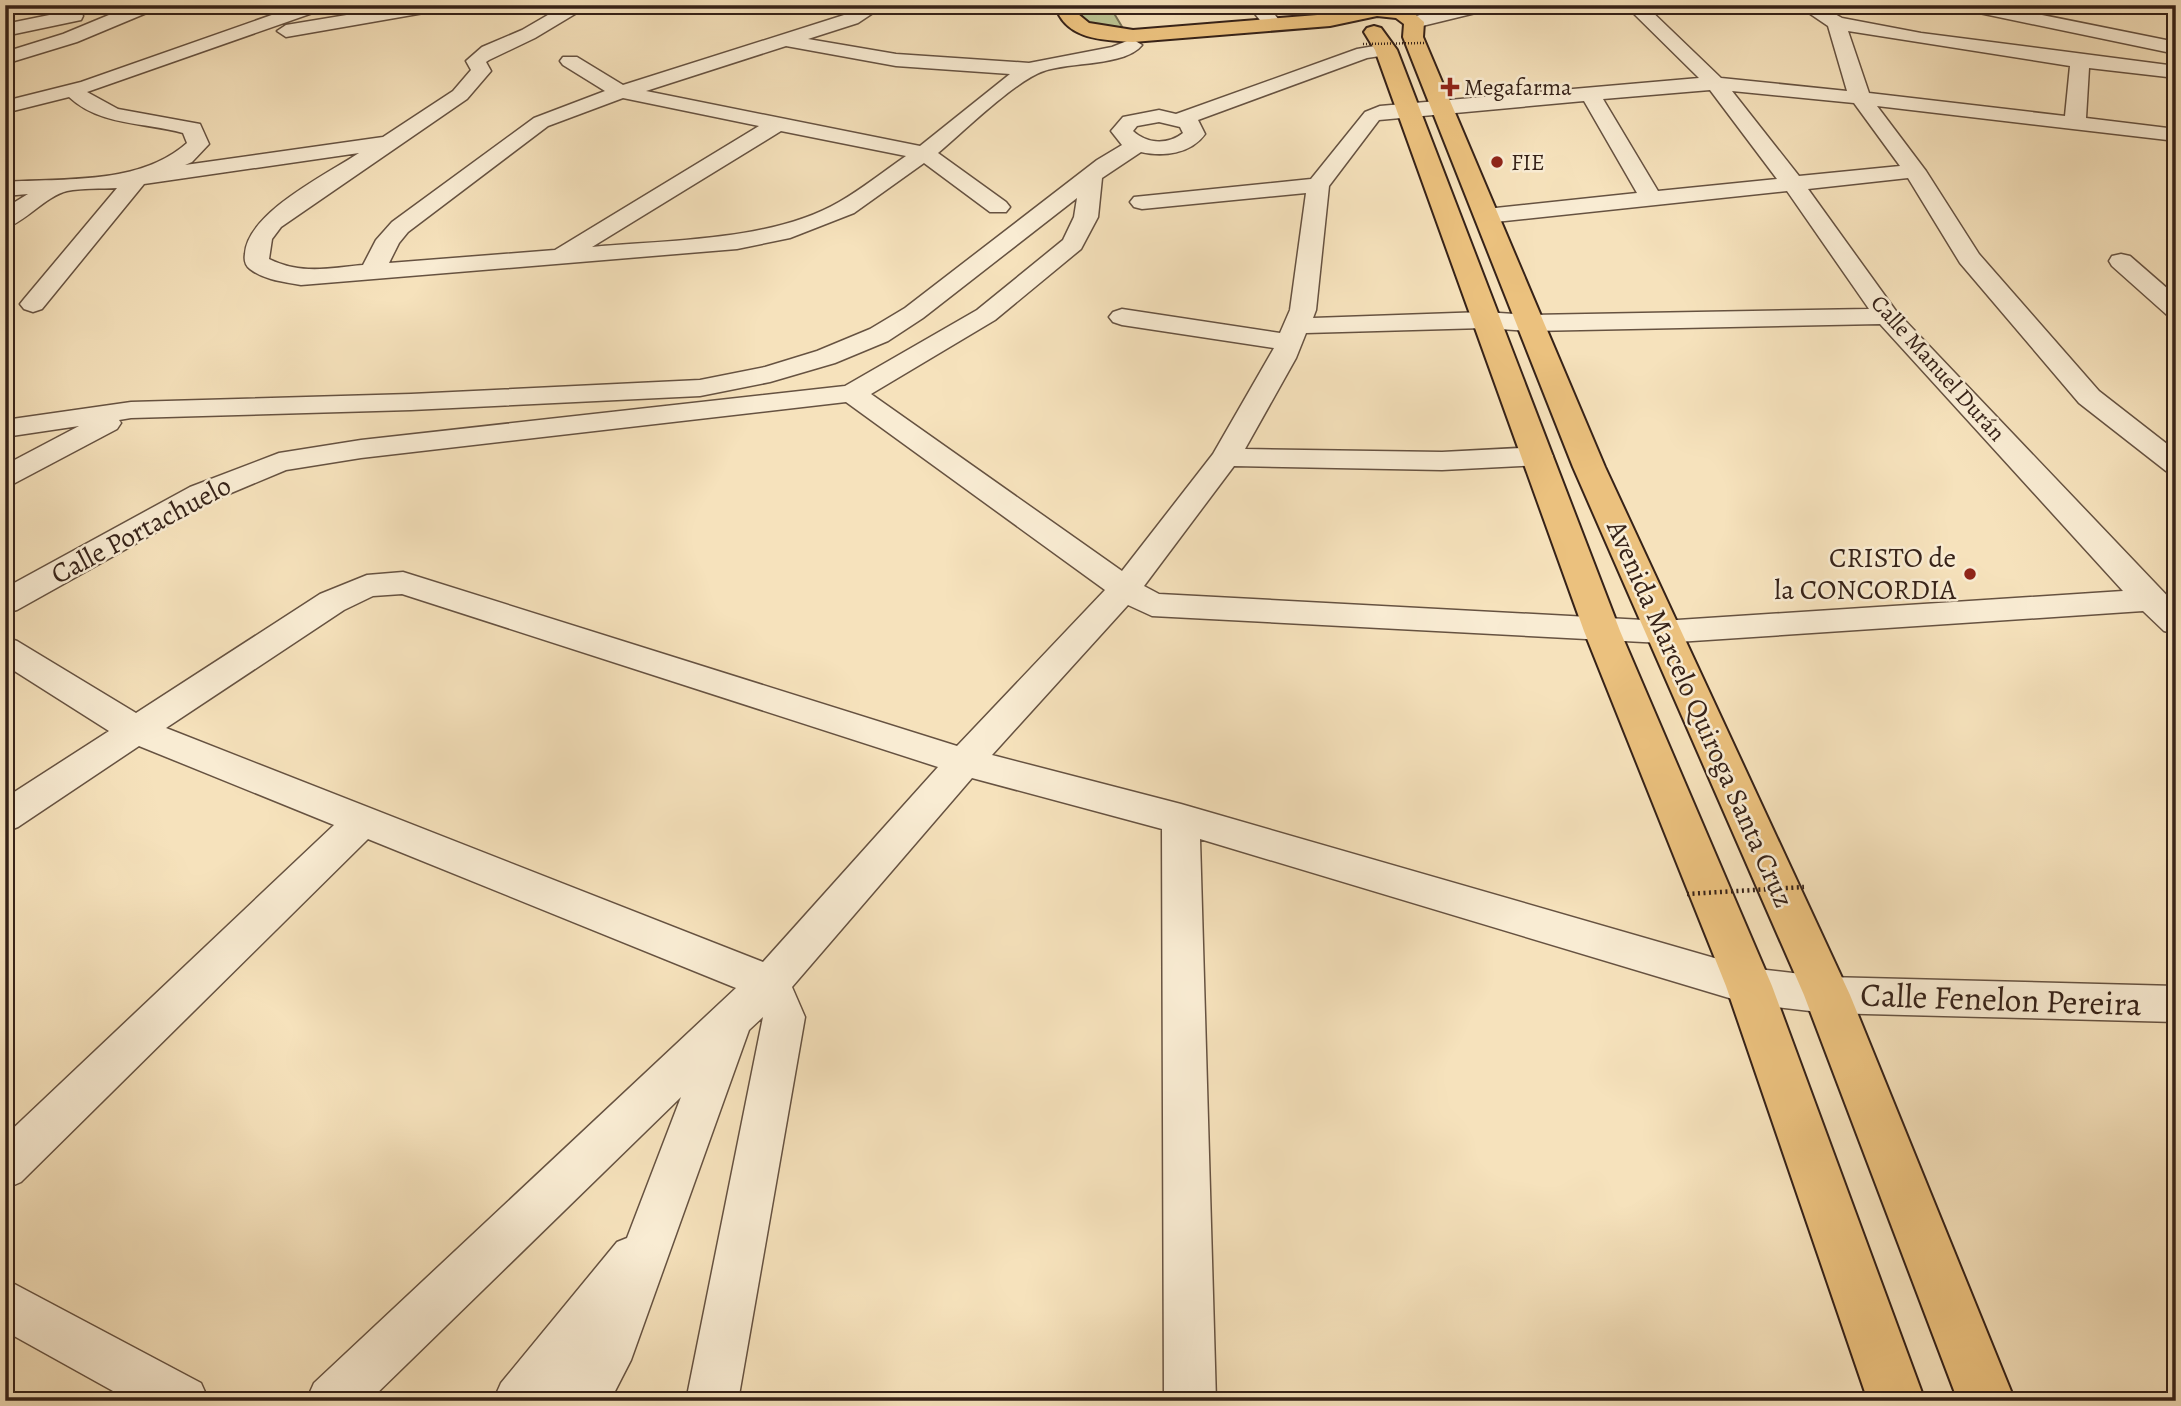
<svg xmlns="http://www.w3.org/2000/svg" width="2181" height="1406" font-family="Alegreya,serif">
<style>
.green{fill:#bbc392;stroke:#787255;stroke-width:2}
.lines{fill:none;stroke-linecap:round;stroke-linejoin:round}
.minor-casing{stroke:#665241;stroke-width:3}
.highway-casing{stroke:#362218;stroke-width:4}
.minor{fill:#f9ecd3;fill-rule:evenodd}
.highway{fill:#ebc17e;fill-rule:evenodd}
.path-bridge-far1{stroke:#362218;stroke-width:2.5;stroke-dasharray:1 2;stroke-linecap:butt}
.path-bridge{stroke:#362218;stroke-width:4.5;stroke-dasharray:2 3.5;stroke-linecap:butt}
.poi-dot{fill:#8f2418;stroke:#f9ecd3;stroke-width:2.5}
.labels{text-anchor:middle;dominant-baseline:central;stroke-width:5;stroke-linejoin:round;paint-order:stroke}
.far-poi-label{font-size:23px;fill:#362218;stroke:#f9ecd3;text-anchor:start}
.far-street-label{font-size:23px;fill:#362218;stroke:#f9ecd3}
.street-label{font-size:28px;fill:#362218;stroke:#f9ecd3}
.poi-label{font-size:28px;fill:#362218;stroke:#f9ecd3;text-anchor:end}
.near-street-label{font-size:33px;fill:#362218;stroke:#f9ecd3}
</style>
<rect width="100%" height="100%" fill="#f6e2bc"/>
<filter id="stains"><feTurbulence type="fractalNoise" baseFrequency=".00286" numOctaves="4"/><feColorMatrix values="0 0 0 0 .2 0 0 0 0 .09 0 0 0 0 .02 0 0 0 .5 -.17"/></filter>
<radialGradient id="worn" r=".72"><stop offset=".6" stop-color="#630" stop-opacity="0"/><stop offset="1" stop-color="#630" stop-opacity=".3"/></radialGradient>
<!-- green -->
<path class="green" d="M 1109,5 L 1124,30 L 1086,22 L 1076,7 Z"/>
<g class="lines">
<defs>
<path id="minor" d="M 133,5 L 159,5 L 156,9 L 77,42 L 5,64 L 5,52 L 63,34 Z
M 300,5 L 327,5 L 324,9 L 87,92 L 118,109 L 200,124 L 209,144 L 192,162 L 185,165 L 383,137 L 453,91 L 471,70 L 466,61 L 482,47 L 522,30 L 565,5 L 590,5 L 535,38 L 489,60 L 486,62 L 491,71 L 467,99 L 281,227 L 272,239 L 269,259 C 302,275 329,268 363,265 L 376,240 L 392,222 L 534,118 L 605,91 L 563,65 L 560,61 L 563,57 L 577,57 L 623,85 L 844,15 L 862,5 L 885,5 L 858,23 L 808,39 L 896,54 L 1029,63 L 1112,47 L 1132,39 L 1142,45 C 1126,66 1069,62 1044,71 C 1016,80 963,132 938,153 L 1006,202 L 1010,207 L 1006,212 L 990,212 L 924,163 L 854,213 L 790,238 L 737,249 L 301,285 C 284,282 264,280 250,269 C 245,265 244,260 245,254 C 247,213 327,174 359,153 L 144,184 L 42,309 L 33,312 L 24,309 L 20,304 L 24,299 L 117,188 C 101,189 82,188 67,191 C 46,196 24,223 5,228 L 5,208 L 28,194 L 5,196 L 5,182 C 64,178 140,185 187,143 L 183,133 C 144,122 100,126 69,97 L 5,113 L 5,101 L 81,82 ZM 786,46 L 896,66 L 1010,74 L 920,146 L 646,91 ZM 623,98 L 759,126 L 555,250 L 389,263 L 399,243 L 408,232 L 548,126 ZM 781,131 L 906,156 C 884,171 862,189 839,202 C 772,241 669,240 592,247 Z
M 407,5 L 450,5 L 441,10 L 286,37 L 277,31 L 286,25 Z
M 1248,5 L 1267,5 L 1283,25 L 1281,29 L 1267,29 Z
M 1462,5 L 1495,5 L 1492,9 L 1414,28 L 1405,22 L 1407,18 Z
M 1625,5 L 1645,5 L 1721,78 L 1847,91 L 1828,26 L 1797,5 L 1819,5 L 1842,18 L 1921,33 L 2176,66 L 2176,78 L 2089,68 L 2086,118 L 2176,129 L 2176,141 L 1877,106 L 1926,171 L 1979,254 L 2099,391 L 2176,451 L 2176,474 L 2166,471 L 2079,403 L 1960,263 L 1908,178 L 1808,189 L 1896,311 L 2176,605 L 2176,634 L 2164,631 L 2143,611 L 1662,643 L 1152,616 L 1128,605 L 992,755 L 1181,804 L 1749,968 L 1827,977 L 2176,986 L 2176,1022 L 1827,1013 L 1749,1004 L 1200,839 L 1216,1401 L 1164,1401 L 1162,829 L 972,778 L 792,987 L 805,1017 L 738,1401 L 686,1401 L 763,1017 L 749,1030 L 631,1360 L 610,1401 L 555,1401 L 559,1392 L 552,1401 L 493,1401 L 501,1383 L 617,1242 L 627,1238 L 681,1097 L 369,1401 L 306,1401 L 314,1383 L 736,988 L 368,839 L 21,1182 L 5,1189 L 5,1136 L 334,825 L 139,746 L 18,827 L 5,832 L 5,798 L 109,731 L 5,665 L 5,637 L 17,641 L 136,713 L 320,594 L 367,575 L 403,572 L 957,746 L 1105,590 L 846,402 L 361,458 L 286,470 L 212,501 L 17,610 L 5,613 L 5,588 L 190,487 L 279,453 L 361,440 L 845,386 L 977,310 L 1063,240 L 1074,217 L 1077,198 L 923,318 L 888,341 L 835,363 L 770,382 L 700,396 L 411,410 L 131,418 L 119,420 L 121,423 L 117,429 L 15,483 L 5,486 L 5,465 L 79,426 L 5,437 L 5,420 L 131,402 L 411,394 L 700,380 L 765,367 L 817,351 L 870,329 L 905,308 L 1097,160 L 1122,145 L 1111,131 L 1123,117 L 1159,110 L 1176,114 L 1357,49 L 1386,44 L 1393,46 L 1396,50 L 1393,54 L 1367,58 L 1198,120 L 1205,134 C 1191,154 1163,157 1141,152 L 1102,178 L 1098,217 L 1081,249 L 995,320 L 871,394 L 1122,571 L 1213,454 L 1274,348 L 1122,325 L 1113,322 L 1109,317 L 1113,312 L 1122,309 L 1280,333 L 1290,310 L 1306,193 L 1142,209 L 1134,207 L 1130,202 L 1134,197 L 1311,179 L 1365,112 L 1380,106 L 1699,78 ZM 1848,31 L 2070,66 L 2065,116 L 1869,93 ZM 1710,90 L 1777,179 L 1658,191 L 1603,99 ZM 1732,91 L 1854,103 L 1900,166 L 1799,176 ZM 1584,101 L 1637,193 L 1486,209 L 1478,211 L 1474,216 L 1478,221 L 1486,223 L 1787,191 L 1869,309 L 1531,315 L 1484,312 L 1313,318 L 1316,310 L 1329,186 L 1379,120 ZM 1159,122 L 1180,127 L 1183,133 C 1168,145 1147,144 1133,131 L 1137,126 ZM 1880,324 L 2123,591 L 1662,621 L 1159,594 L 1144,586 L 1234,466 L 1442,470 L 1538,465 L 1548,462 L 1553,456 L 1548,450 L 1538,447 L 1442,452 L 1245,449 L 1296,358 L 1306,333 L 1484,328 L 1531,331 ZM 402,594 L 938,767 L 763,962 L 166,728 L 344,610 L 373,596 Z
M 1956,5 L 1993,5 L 2176,42 L 2176,54 L 1965,10 Z
M 74,10 L 81,12 L 83,16 L 81,20 L 5,36 L 5,24 Z
M 2121,254 L 2130,256 L 2176,296 L 2176,318 L 2167,315 L 2112,266 L 2109,261 L 2112,256 Z
M 5,1279 L 201,1383 L 209,1401 L 131,1401 L 5,1331 Z"/>
<path id="highway" d="M 1055,5 L 1075,5 L 1078,14 L 1089,23 L 1133,30 L 1330,14 L 1371,5 L 1409,9 L 1424,22 L 1423,37 L 1605,467 L 1850,995 L 2015,1401 L 1958,1401 L 1804,995 L 1573,467 L 1403,37 L 1404,24 L 1396,18 L 1377,16 L 1330,26 L 1133,42 C 1103,40 1065,40 1055,5 Z
M 1374,26 L 1381,28 L 1397,50 L 1620,631 L 1772,986 L 1925,1401 L 1868,1401 L 1726,986 L 1584,631 L 1375,50 L 1364,32 L 1367,28 Z"/>
</defs>
<!-- minor casing -->
<use href="#minor" class="minor-casing"/>
<!-- highway casing -->
<use href="#highway" class="highway-casing"/>
<!-- minor -->
<use href="#minor" class="minor"/>
<!-- highway -->
<use href="#highway" class="highway"/>
<!-- path-bridge-far1 -->
<path class="path-bridge-far1" d="M 1363,44 L 1424,43"/>
<!-- path-bridge -->
<path class="path-bridge" d="M 1687,894 L 1804,887"/>
</g>
<!-- markers -->
<g class="poi-dot">
<path d="M1446.5 76.5h7v7h7v7h-7v7h-7v-7h-7v-7h7z"/>
<circle cx="1497" cy="162" r="7"/>
<circle cx="1970" cy="574" r="7"/>
</g>
<g class="labels">
<!-- far-poi labels -->
<g class="far-poi-label">
<text x="1464" y="87">Megafarma</text>
<text x="1511" y="162">FIE</text>
</g>
<!-- far-street labels -->
<g class="far-street-label">
<text transform="translate(1938 368) rotate(48)">Calle Manuel Durán</text>
</g>
<!-- street labels -->
<g class="street-label">
<text transform="translate(141 530) rotate(-28)">Calle Portachuelo</text>
<text transform="translate(1700 714) rotate(66)">Avenida Marcelo Quiroga Santa Cruz</text>
</g>
<!-- poi labels -->
<g class="poi-label">
<text x="1956" y="558">CRISTO de<tspan x="1956" dy="32">la CONCORDIA</tspan></text>
</g>
<!-- near-street labels -->
<g class="near-street-label">
<text transform="translate(2001 999) rotate(2)">Calle Fenelon Pereira</text>
</g>
</g>
<!-- margin -->
<rect width="2181" height="1406" fill="none" stroke="#f6e2bc" stroke-width="28"/>
<rect x="7" y="7" width="2167" height="1392" fill="none" stroke="#362218" stroke-width="3.5"/>
<rect x="14" y="14" width="2153" height="1378" fill="none" stroke="#362218" stroke-width="2"/>
<rect width="100%" height="100%" filter="url(#stains)"/>
<rect width="100%" height="100%" fill="url(#worn)"/>
</svg>
